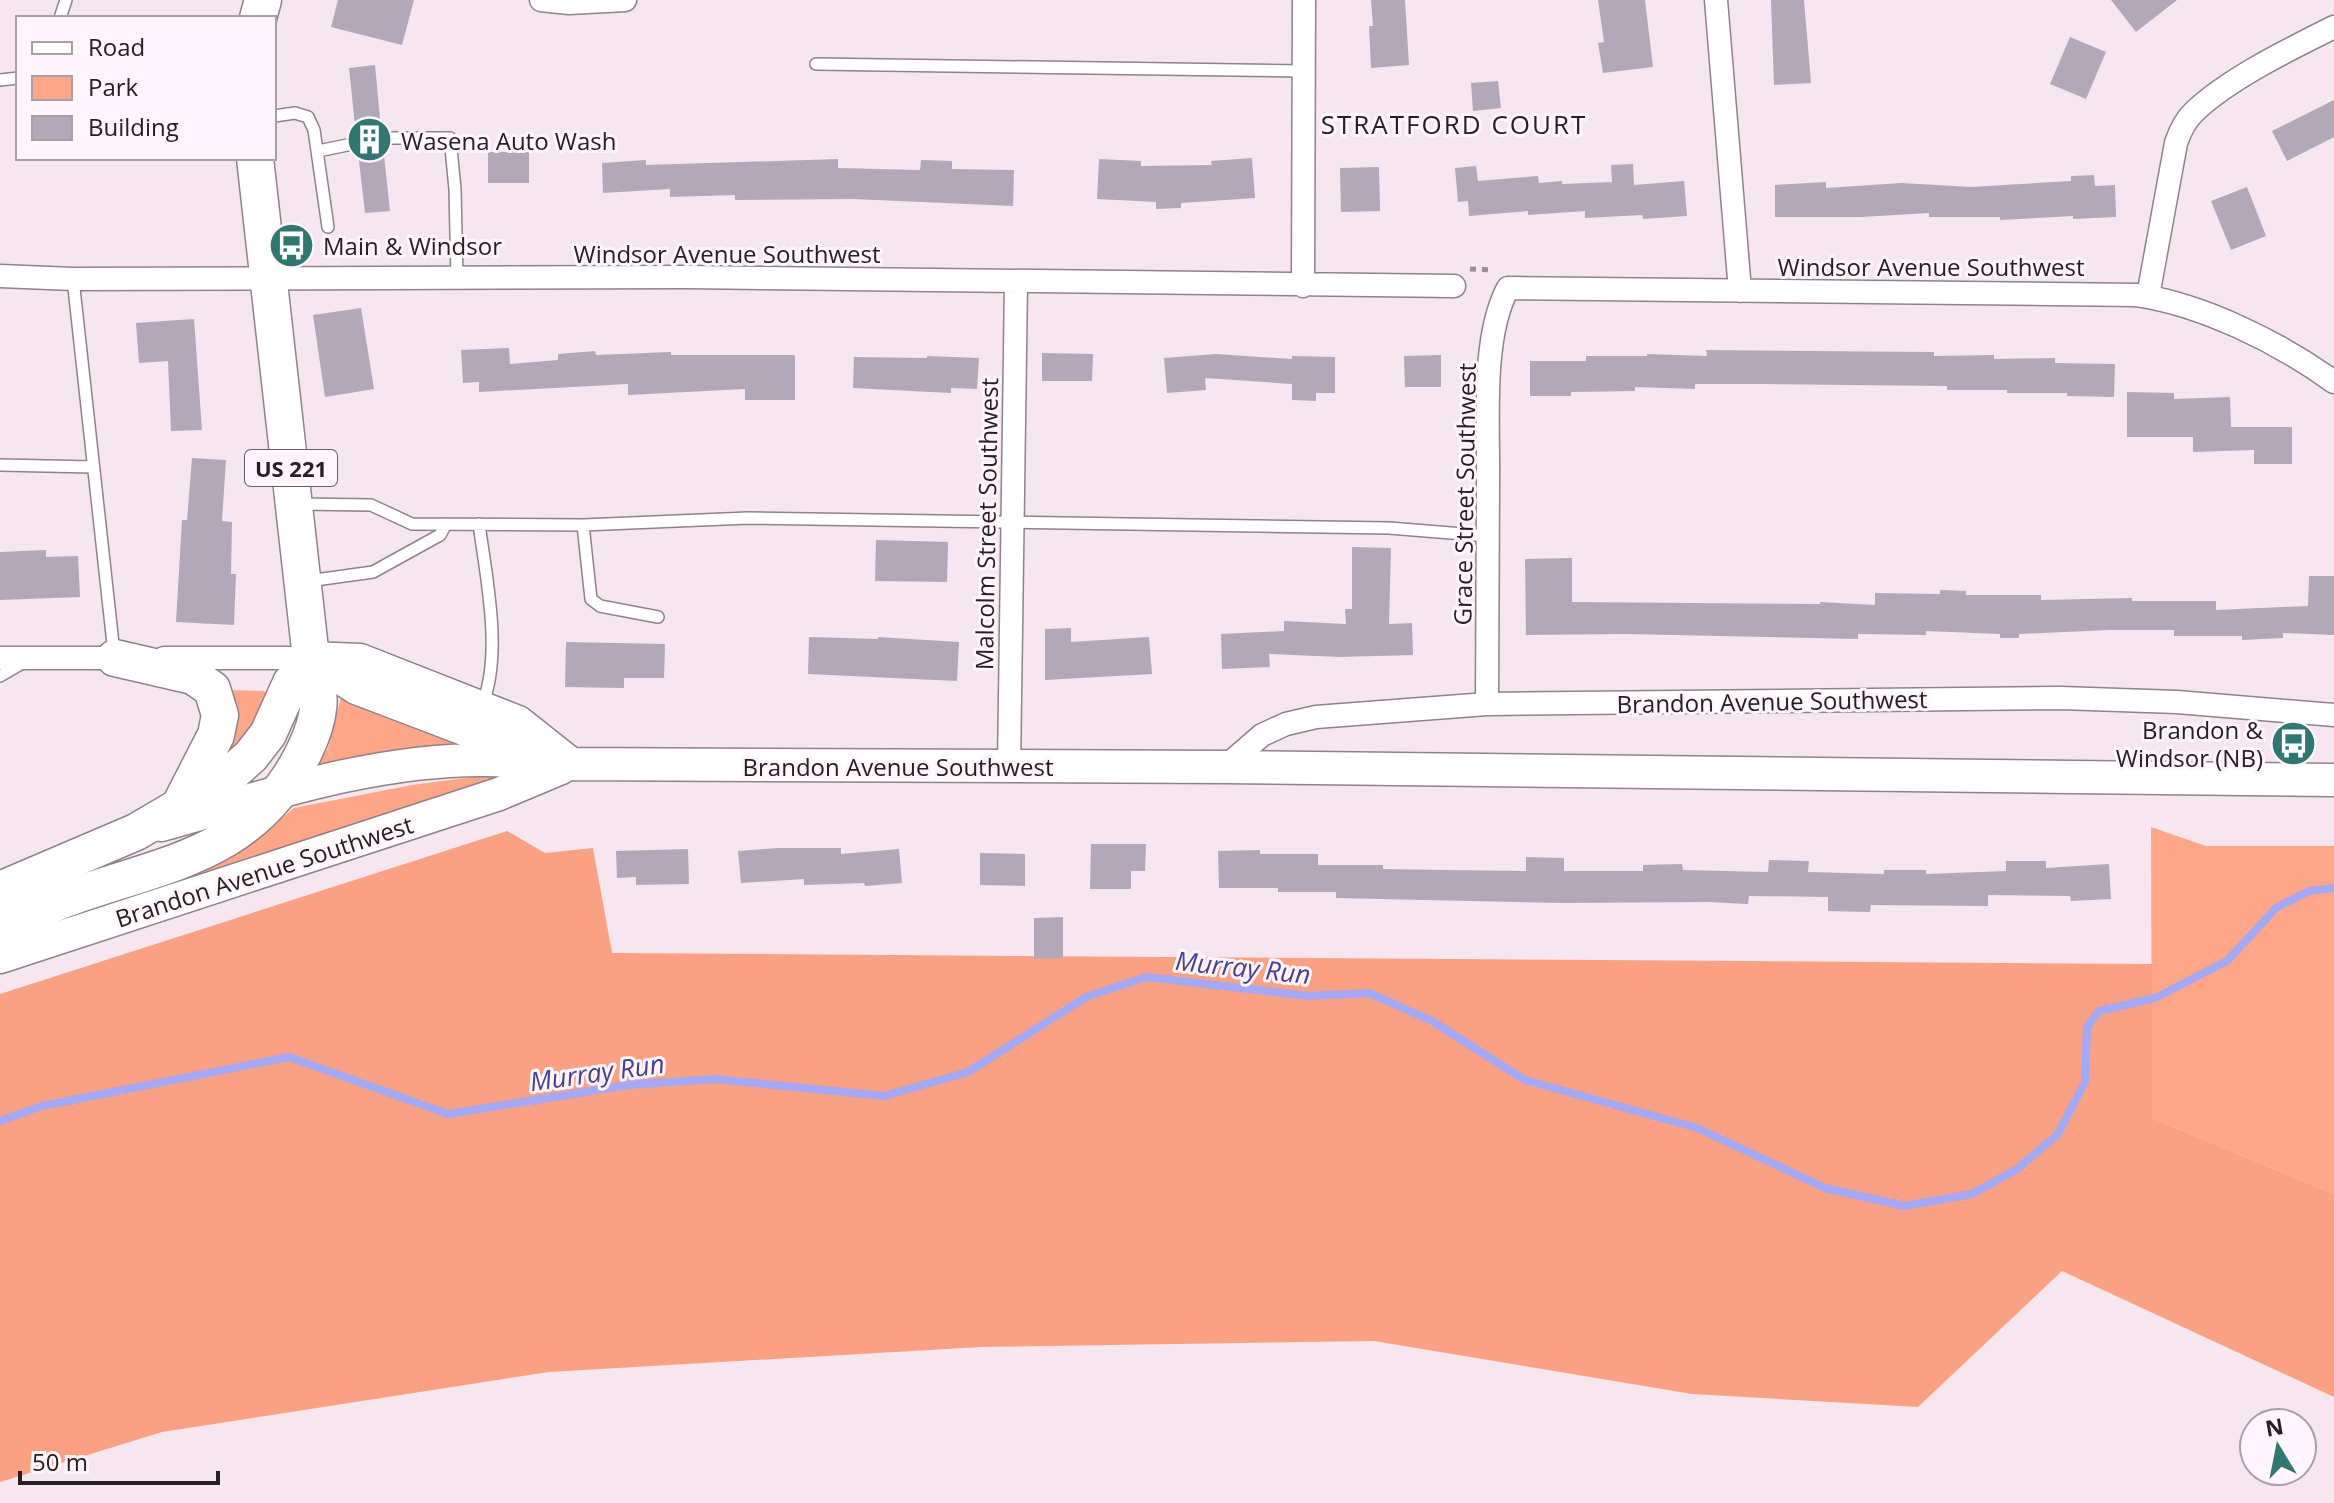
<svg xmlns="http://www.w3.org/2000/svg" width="2334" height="1503" font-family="'Open Sans',sans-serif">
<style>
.green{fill:#fea687}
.forest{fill:#f9a182}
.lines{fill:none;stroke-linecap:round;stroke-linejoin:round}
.stream{stroke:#a1a9f8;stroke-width:8}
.building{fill:#b1a9b8}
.lane-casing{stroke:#90828b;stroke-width:14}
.street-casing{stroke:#90828b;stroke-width:25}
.secondary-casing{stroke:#90828b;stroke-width:35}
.primary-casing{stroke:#90828b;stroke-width:39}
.path{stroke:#9a8e95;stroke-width:5;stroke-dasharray:6 6;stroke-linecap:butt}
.lane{stroke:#fff;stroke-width:11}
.street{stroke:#fff;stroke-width:22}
.secondary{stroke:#fff;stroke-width:32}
.primary{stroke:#fff;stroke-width:36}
.labels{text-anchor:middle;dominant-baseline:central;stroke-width:6;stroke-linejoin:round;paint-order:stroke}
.shield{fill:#fff5fb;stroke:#676064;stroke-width:2}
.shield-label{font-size:22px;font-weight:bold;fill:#262024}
.poi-label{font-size:24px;fill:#262024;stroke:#fff5fb;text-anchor:start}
.street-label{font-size:24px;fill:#262024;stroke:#fff5fb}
.neighbourhood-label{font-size:26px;letter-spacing:2px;fill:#262024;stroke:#fff5fb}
.water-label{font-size:26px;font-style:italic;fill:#41409a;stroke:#fff5fb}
</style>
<rect width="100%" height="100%" fill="#f6e6ef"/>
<!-- green -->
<path class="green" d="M 226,690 L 264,691 L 267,696 L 253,726 L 224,761 Z
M 341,697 L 466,744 L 316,768 L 328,748 Z
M 503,773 L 505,776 L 207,877 L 205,871 L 248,845 L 294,808 L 412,785 Z
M 2151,827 L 2206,846 L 2334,846 L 2334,1194 L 2152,1118 Z"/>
<!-- forest -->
<path class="forest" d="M 507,831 L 545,853 L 593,848 L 612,953 L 2152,964 L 2152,1118 L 2334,1194 L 2334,1397 L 2062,1271 L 1918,1407 L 1692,1394 L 1374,1341 L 981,1347 L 549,1372 L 162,1432 L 0,1482 L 0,994 Z"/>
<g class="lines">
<!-- stream -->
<path class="stream" d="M 0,1121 L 42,1106 L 289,1057 L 448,1114 L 628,1085 L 715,1079 L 884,1096 L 968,1072 L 1086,997 L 1146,977 L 1308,996 L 1369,993 L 1432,1021 L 1525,1080 L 1697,1128 L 1825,1188 L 1904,1206 L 1972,1194 L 2017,1169 L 2057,1135 L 2085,1082 L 2087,1027 L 2099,1011 L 2155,998 L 2227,961 L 2276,908 L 2309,891 L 2334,888"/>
</g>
<!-- building -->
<path class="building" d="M 338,0 L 414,0 L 402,45 L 331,27 Z
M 1371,0 L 1405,0 L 1409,65 L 1371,68 L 1369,26 L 1373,26 Z
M 1598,0 L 1645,0 L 1653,67 L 1603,73 L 1598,43 L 1604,42 Z
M 1771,0 L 1804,0 L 1811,83 L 1774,85 Z
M 2111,0 L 2177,0 L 2136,32 Z
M 2070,37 L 2106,52 L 2086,99 L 2050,84 Z
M 375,65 L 381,130 L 356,135 L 349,68 Z
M 1498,81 L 1501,108 L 1473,111 L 1471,83 Z
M 2334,100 L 2334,137 L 2287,161 L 2272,131 Z
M 383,146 L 390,211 L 365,213 L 358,152 Z
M 488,152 L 529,152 L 529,183 L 488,183 Z
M 1252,158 L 1255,198 L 1181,203 L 1181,208 L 1156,209 L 1156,202 L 1097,199 L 1099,159 L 1141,161 L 1141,166 L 1212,165 L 1211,161 Z
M 838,159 L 838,168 L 920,170 L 921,160 L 952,161 L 952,169 L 1014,170 L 1013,206 L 853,199 L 735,200 L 735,195 L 670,197 L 670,189 L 603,193 L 602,163 L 646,160 L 646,165 Z
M 1633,164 L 1634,185 L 1684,181 L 1687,216 L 1643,219 L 1642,215 L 1585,218 L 1585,211 L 1528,215 L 1528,211 L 1469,216 L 1468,201 L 1458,202 L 1455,168 L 1476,166 L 1478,181 L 1538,176 L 1539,183 L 1562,181 L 1562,184 L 1612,182 L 1611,165 Z
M 1379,167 L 1380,211 L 1341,212 L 1340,168 Z
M 2094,175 L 2095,186 L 2115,185 L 2116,217 L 2073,219 L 2073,216 L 2000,220 L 2000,217 L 1929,217 L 1929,213 L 1861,217 L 1775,217 L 1775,185 L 1826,182 L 1826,188 L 1901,183 L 1971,187 L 2071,181 L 2071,176 Z
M 2247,187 L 2266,236 L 2231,250 L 2211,201 Z
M 361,308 L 374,389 L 325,397 L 313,315 Z
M 194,319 L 202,430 L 171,431 L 168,361 L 139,363 L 136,323 Z
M 509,348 L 510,364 L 558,360 L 558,354 L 595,351 L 596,355 L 671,352 L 671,355 L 795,355 L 795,400 L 745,400 L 745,389 L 628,395 L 628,384 L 479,392 L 479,382 L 463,383 L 461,350 Z
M 1706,350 L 1934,352 L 1934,356 L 1994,355 L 1994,359 L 2055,358 L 2055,363 L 2115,364 L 2114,397 L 2067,396 L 2067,393 L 2007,393 L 2007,390 L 1947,390 L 1947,386 L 1766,384 L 1695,384 L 1695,389 L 1635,387 L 1635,391 L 1571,392 L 1571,396 L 1530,396 L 1530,361 L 1586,361 L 1586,356 L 1647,356 L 1647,354 L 1707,356 Z
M 1042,353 L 1093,354 L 1092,381 L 1042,381 Z
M 1216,354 L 1292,359 L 1292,356 L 1335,357 L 1335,393 L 1316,393 L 1316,401 L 1292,400 L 1292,384 L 1205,378 L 1206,390 L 1167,393 L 1164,358 Z
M 1441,355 L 1441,387 L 1405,387 L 1404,356 Z
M 927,356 L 979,358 L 977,389 L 951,388 L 951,393 L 853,388 L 854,357 L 927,358 Z
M 2127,392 L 2174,393 L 2174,399 L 2230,397 L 2231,427 L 2292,427 L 2292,464 L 2254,464 L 2254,450 L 2193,452 L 2193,437 L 2127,437 Z
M 192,458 L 226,460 L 222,521 L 232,522 L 231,574 L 236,574 L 234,625 L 176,622 L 182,520 L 187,520 Z
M 876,540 L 948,542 L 947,582 L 875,581 Z
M 1352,547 L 1391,548 L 1389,624 L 1412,623 L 1413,655 L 1340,657 L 1269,654 L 1270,667 L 1222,669 L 1221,634 L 1284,631 L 1284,621 L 1346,624 L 1345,609 L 1352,609 Z
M 46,550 L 46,557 L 78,556 L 80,597 L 0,600 L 0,552 Z
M 1572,558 L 1572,602 L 1820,604 L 1820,602 L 1875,605 L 1875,593 L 1940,594 L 1940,590 L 1966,591 L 1966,595 L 2041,595 L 2041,600 L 2132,598 L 2132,601 L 2216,601 L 2216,610 L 2308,606 L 2309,576 L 2334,576 L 2334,635 L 2283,633 L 2283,638 L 2242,640 L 2242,636 L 2174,636 L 2174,630 L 2109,630 L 2019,634 L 2019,638 L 2000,638 L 2000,634 L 1926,631 L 1926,635 L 1858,634 L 1858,639 L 1625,634 L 1526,635 L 1525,559 Z
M 1071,628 L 1071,642 L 1149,637 L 1152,674 L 1045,680 L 1045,629 Z
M 809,637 L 878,639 L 878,637 L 959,642 L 957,681 L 808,674 Z
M 566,642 L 665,644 L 664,678 L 624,678 L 624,688 L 565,687 Z
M 1091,844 L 1146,844 L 1145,871 L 1131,871 L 1131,889 L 1090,889 Z
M 778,848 L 841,848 L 841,854 L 899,849 L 902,883 L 865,886 L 864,883 L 804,885 L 804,879 L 741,883 L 738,851 Z
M 688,849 L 689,884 L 636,885 L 636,877 L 617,878 L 616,851 Z
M 1260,850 L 1260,854 L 1318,854 L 1318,865 L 1383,865 L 1383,869 L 1445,870 L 1526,871 L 1526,857 L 1564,858 L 1564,871 L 1643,871 L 1643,865 L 1682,864 L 1683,870 L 1768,872 L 1769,860 L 1809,861 L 1808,872 L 1884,874 L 1884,870 L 1926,870 L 1926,874 L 2006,871 L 2006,861 L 2046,861 L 2046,868 L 2109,864 L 2111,899 L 2071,901 L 2070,896 L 1988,895 L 1988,906 L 1871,905 L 1870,912 L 1828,911 L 1828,897 L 1749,896 L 1748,904 L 1708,902 L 1563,903 L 1336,898 L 1336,892 L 1278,892 L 1278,888 L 1219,888 L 1218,851 Z
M 980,853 L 1025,854 L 1025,886 L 980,885 Z
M 1063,917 L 1063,958 L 1034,959 L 1034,918 Z"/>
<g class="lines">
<defs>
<path id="lane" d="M 60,18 L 66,0
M 816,64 L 1303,71
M 0,80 L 18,78
M 274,116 L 295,113 L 308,117 L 314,130 L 328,227
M 318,151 L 382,138 L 450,138 L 455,189 L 457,279
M 73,279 L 114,653
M 0,465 L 93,467
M 300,504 L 371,505 L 412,524 L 583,525 L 748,518 L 1389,528 L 1488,536
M 479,524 C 486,576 503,655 482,705
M 583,525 L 591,599 L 600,606 L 658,617
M 308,581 L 373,572 L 440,535 L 446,524
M 0,676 L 24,662"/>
<path id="street" d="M 541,0 L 569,3 L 625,0
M 1716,0 L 1740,291
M 0,276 L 73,279 L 687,277 L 1454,286
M 1303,286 L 1304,0
M 2148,296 L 2176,143 C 2180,131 2185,120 2195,111 C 2230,78 2290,49 2334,27
M 0,658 L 126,658
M 164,658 L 311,658
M 1487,704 C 1487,630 1488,556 1488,482 C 1489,424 1481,338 1508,288 L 2136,295 C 2202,304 2280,343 2334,382
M 1009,767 L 1016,283
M 1225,767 L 1262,735 L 1286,724 L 1316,717 L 1487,704 L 2061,698 L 2177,702 L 2334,715"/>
<path id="secondary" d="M 311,658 L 360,660 L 518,722 L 571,764
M 312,659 L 356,688 L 485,737 L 526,750
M 161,825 C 266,796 375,759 485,760 C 514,760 543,763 571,764 L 1225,767 L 2334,780
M 0,957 L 499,794 L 561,768"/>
<path id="primary" d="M 258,18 L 263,0
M 115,658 L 193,676 L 212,689 L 220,715 L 216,735 L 178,809
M 0,890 L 136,832 L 223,781 L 251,756 L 268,734 L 291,683 L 311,658
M 0,928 C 22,918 45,907 68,898 C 164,863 253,856 304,752 C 321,717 323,695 311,658 L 255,158"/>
</defs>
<!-- lane casing -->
<use href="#lane" class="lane-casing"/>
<!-- street casing -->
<use href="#street" class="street-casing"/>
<!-- secondary casing -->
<use href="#secondary" class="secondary-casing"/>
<!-- primary casing -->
<use href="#primary" class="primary-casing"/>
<!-- path -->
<path class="path" d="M 1470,269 L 1492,270"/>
<!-- lane -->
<use href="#lane" class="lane"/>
<!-- street -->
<use href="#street" class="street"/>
<!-- secondary -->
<use href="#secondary" class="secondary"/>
<!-- primary -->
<use href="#primary" class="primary"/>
</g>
<!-- icons -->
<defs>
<symbol id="building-disc" viewBox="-11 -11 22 22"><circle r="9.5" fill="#2f7872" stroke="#fff5fb"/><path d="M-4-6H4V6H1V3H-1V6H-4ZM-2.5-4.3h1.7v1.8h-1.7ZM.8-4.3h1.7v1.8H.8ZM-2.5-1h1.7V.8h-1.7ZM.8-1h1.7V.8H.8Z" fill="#fff"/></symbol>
<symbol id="bus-disc" viewBox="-11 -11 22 22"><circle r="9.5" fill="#2f7872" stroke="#fff5fb"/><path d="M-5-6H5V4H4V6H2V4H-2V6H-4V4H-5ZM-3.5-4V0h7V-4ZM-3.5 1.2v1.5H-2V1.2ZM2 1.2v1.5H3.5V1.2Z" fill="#fff"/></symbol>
</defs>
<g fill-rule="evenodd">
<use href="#building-disc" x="344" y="114" width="51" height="51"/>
<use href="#bus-disc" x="266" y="220" width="51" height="51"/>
<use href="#bus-disc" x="2268" y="718" width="51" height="51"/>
</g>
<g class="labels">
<!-- shield labels -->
<rect class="shield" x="245" y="450" width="92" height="36" rx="6"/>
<g class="shield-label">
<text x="291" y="468">US 221</text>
</g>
<!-- poi labels -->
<g class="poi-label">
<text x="401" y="140">Wasena Auto Wash</text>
<text x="323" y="245">Main &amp; Windsor</text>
<text x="2263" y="729" text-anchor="end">Brandon &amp;<tspan x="2263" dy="28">Windsor (NB)</tspan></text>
</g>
<!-- street labels -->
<g class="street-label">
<text x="727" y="253">Windsor Avenue Southwest</text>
<text x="1931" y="266">Windsor Avenue Southwest</text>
<text transform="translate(1464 494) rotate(-89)">Grace Street Southwest</text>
<text transform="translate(986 524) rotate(-89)">Malcolm Street Southwest</text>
<text transform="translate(1772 701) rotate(-1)">Brandon Avenue Southwest</text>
<text x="898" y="766">Brandon Avenue Southwest</text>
<text transform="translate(264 871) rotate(-18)">Brandon Avenue Southwest</text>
</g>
<!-- neighbourhood labels -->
<g class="neighbourhood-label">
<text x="1454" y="124">STRATFORD COURT</text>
</g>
<!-- water labels -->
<g class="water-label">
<text transform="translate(1243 967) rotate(6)">Murray Run</text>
<text transform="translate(597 1072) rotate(-8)">Murray Run</text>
</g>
</g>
<!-- legend -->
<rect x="16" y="16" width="260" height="144" fill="#fff5fb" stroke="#a8a0a5" stroke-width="2"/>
<rect x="32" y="42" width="40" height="12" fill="#ffffff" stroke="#a8a0a5" stroke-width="2"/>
<text x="88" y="56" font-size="24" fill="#262024">Road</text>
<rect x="32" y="76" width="40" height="24" fill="#fea687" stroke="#a8a0a5" stroke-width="2"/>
<text x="88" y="96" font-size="24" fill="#262024">Park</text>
<rect x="32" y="116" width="40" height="24" fill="#b1a9b8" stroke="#a8a0a5" stroke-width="2"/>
<text x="88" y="136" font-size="24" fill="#262024">Building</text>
<!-- north arrow -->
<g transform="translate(2278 1447) rotate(350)"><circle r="38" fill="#fff5fb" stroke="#a8a0a5" stroke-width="2"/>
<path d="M0-6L14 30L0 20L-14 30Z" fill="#2f7872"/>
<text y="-12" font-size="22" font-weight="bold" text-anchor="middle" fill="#262024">N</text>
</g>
<!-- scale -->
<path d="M20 1471v12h198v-12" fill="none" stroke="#262024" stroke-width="4"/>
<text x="32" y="1471" font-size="24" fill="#262024" stroke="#fff5fb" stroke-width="6" paint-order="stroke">50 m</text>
</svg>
